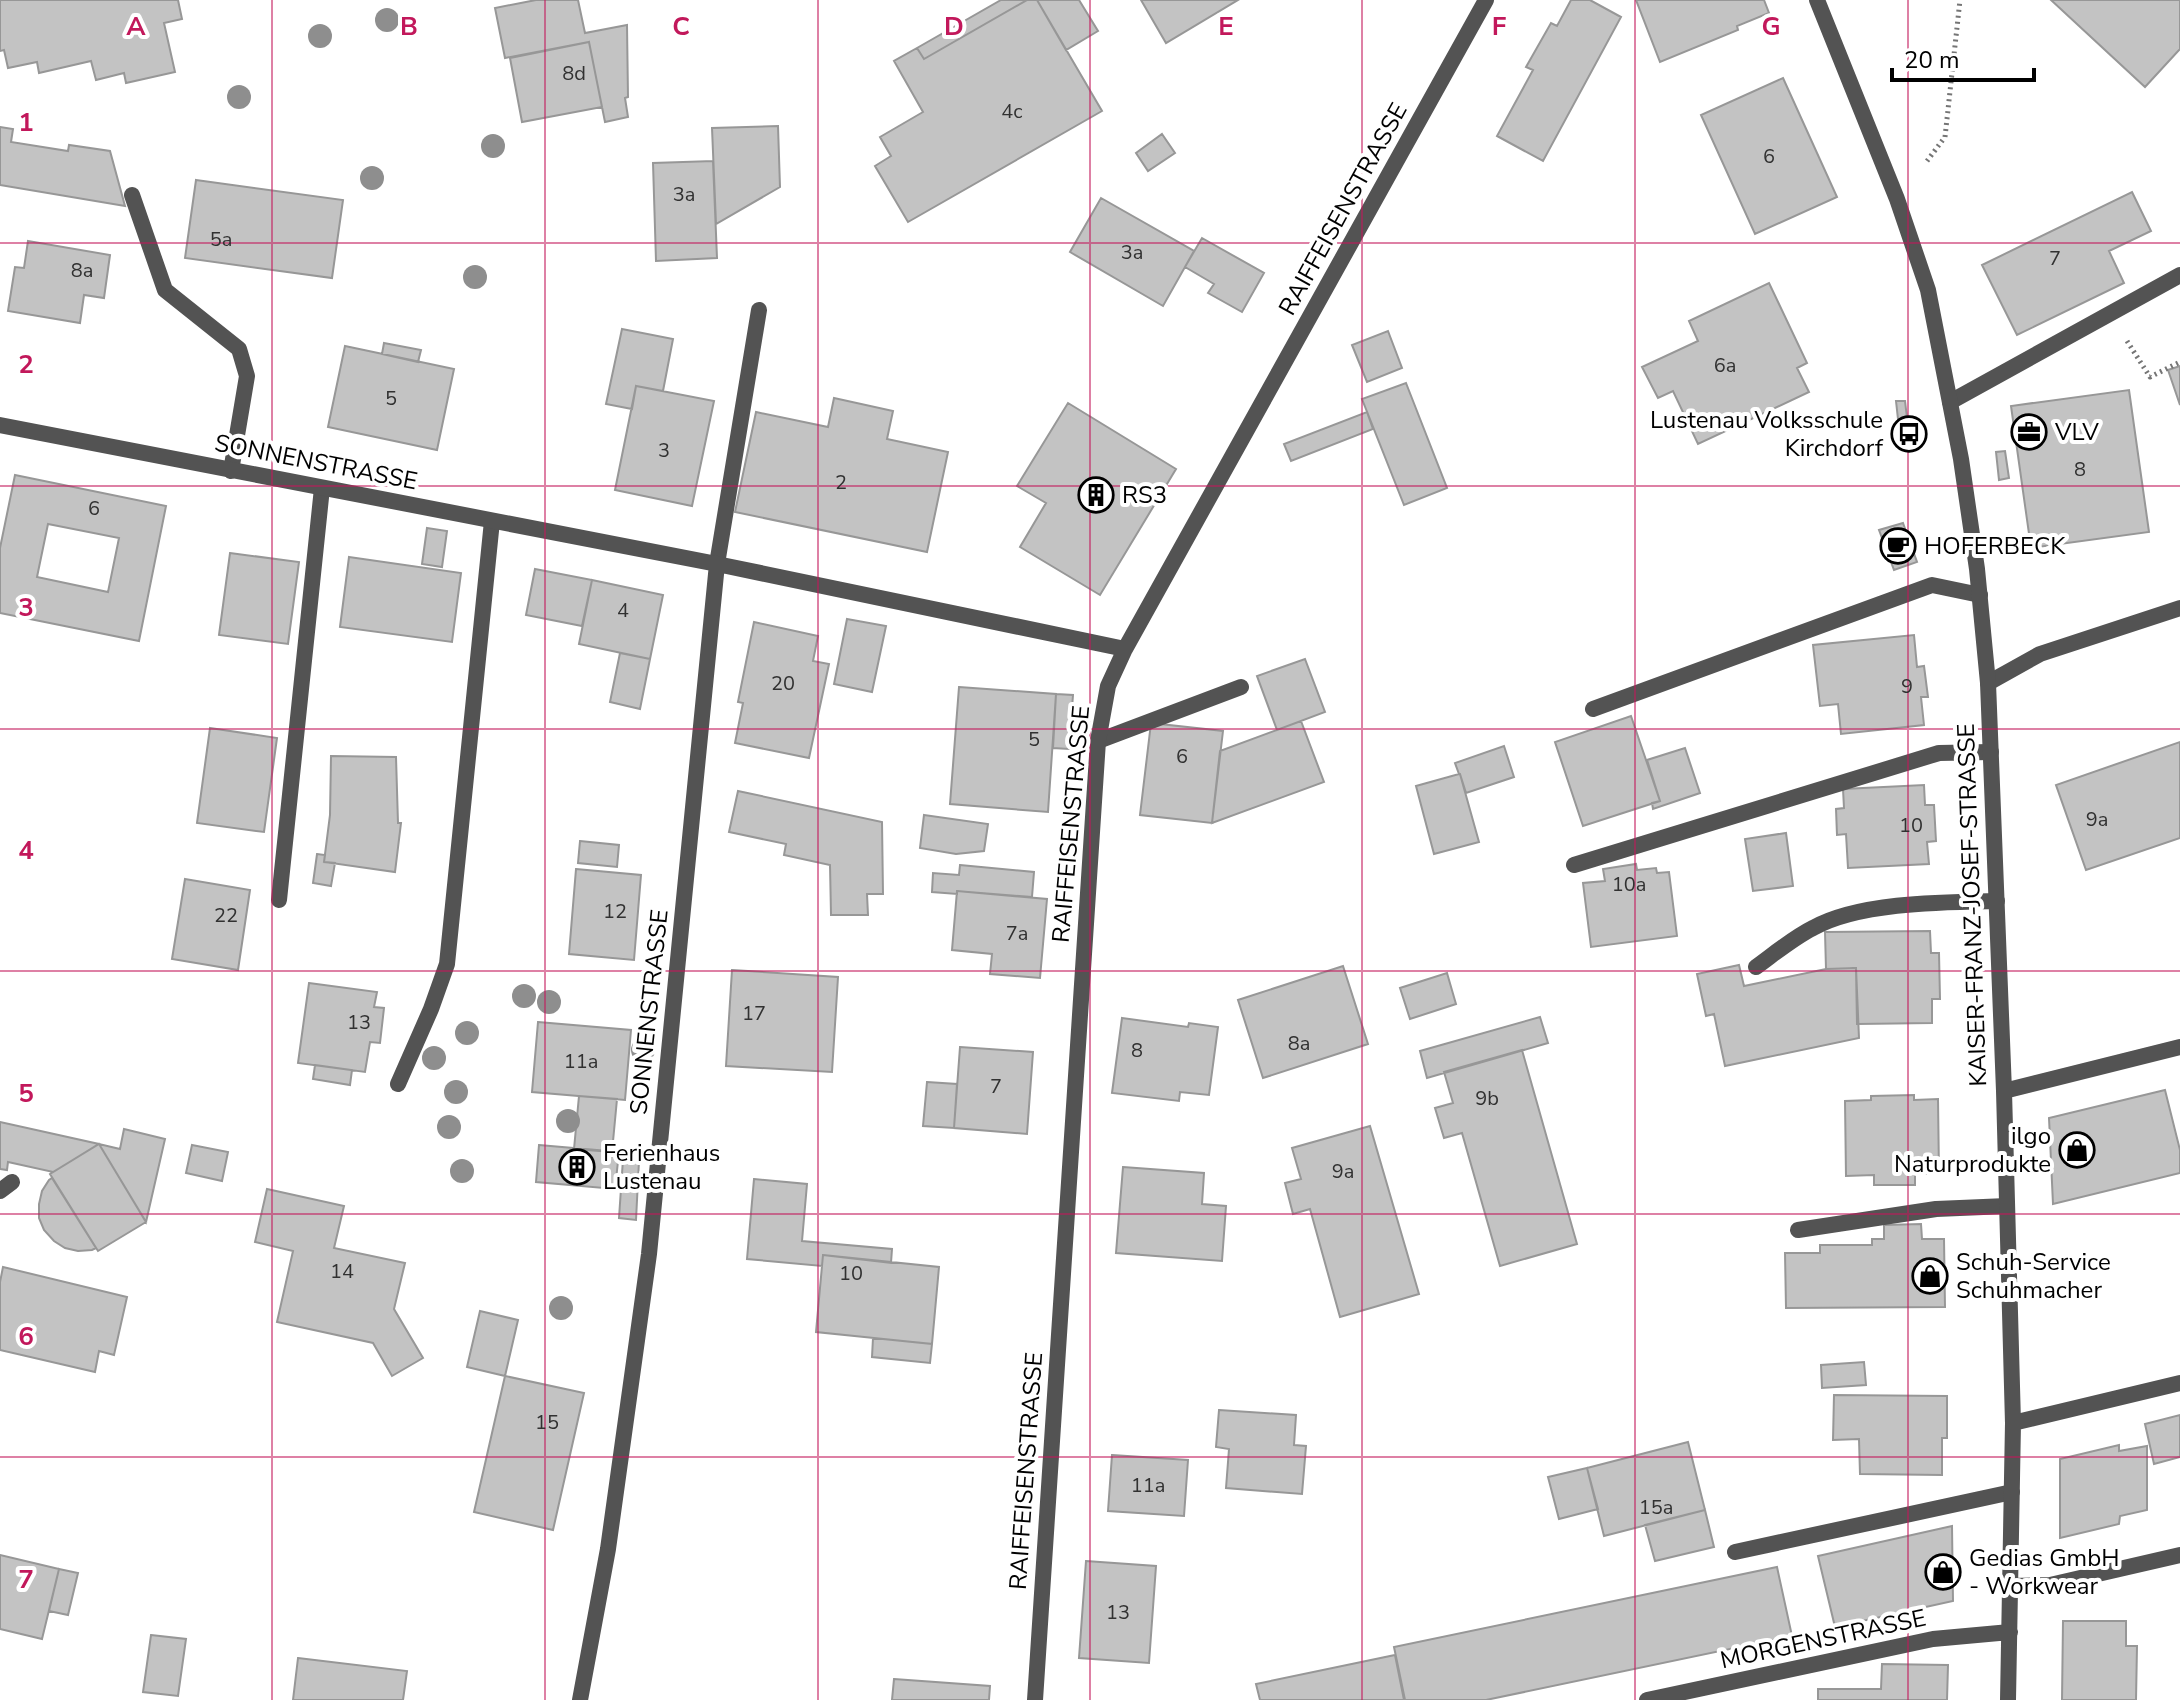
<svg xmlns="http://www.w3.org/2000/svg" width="2180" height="1700" font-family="'Nunito Sans',sans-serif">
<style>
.building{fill:#c3c3c3;stroke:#979797;stroke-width:2;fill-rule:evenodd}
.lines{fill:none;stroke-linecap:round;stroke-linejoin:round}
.path{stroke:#757575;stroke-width:5;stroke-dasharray:2 4;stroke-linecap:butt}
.lane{stroke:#535353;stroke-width:16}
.street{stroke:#535353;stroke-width:16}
.tree{fill:#8e8e8e}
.grid{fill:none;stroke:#c2185b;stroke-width:2;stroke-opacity:0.55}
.labels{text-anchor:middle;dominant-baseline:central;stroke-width:8;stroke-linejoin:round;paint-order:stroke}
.number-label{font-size:20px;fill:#313131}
.street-label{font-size:24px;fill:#000;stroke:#fff}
.poi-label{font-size:24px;fill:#000;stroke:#fff;text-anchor:start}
.grid-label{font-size:26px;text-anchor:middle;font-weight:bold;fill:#c2185b;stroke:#fff;stroke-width:8;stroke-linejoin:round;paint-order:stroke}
</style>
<rect width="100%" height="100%" fill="#fff"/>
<!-- building -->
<path class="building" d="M 0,0 L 178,0 L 182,19 L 164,23 L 175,72 L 126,83 L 124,73 L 96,80 L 91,61 L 39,73 L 37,62 L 8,68 L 4,50 L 0,51 Z
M 536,0 L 578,0 L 585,33 L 627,25 L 628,97 L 625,98 L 628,117 L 605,122 L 589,42 L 505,58 L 495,8 Z
M 1001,0 L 1027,0 L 924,59 L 917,48 Z
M 1027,0 L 1037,0 L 1102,111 L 908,222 L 875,166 L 891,156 L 880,137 L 923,112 L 894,61 L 917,48 L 924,59 Z
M 1037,0 L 1079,0 L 1098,31 L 1066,50 Z
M 1141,0 L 1238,0 L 1166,43 Z
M 1571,0 L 1590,0 L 1621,17 L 1543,161 L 1497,136 L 1533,70 L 1526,67 L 1551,23 L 1557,26 Z
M 1636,0 L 1764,0 L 1769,13 L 1737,26 L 1738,30 L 1660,62 Z
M 2051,0 L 2180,0 L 2180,49 L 2145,87 Z
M 589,42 L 602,107 L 522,122 L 510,58 Z
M 1783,78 L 1837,197 L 1755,234 L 1701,115 Z
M 778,126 L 780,187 L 716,224 L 712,128 Z
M 0,127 L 13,129 L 11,142 L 68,151 L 69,145 L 110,151 L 125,206 L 0,185 Z
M 1162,134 L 1175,153 L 1148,171 L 1136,153 Z
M 713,161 L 717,258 L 656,261 L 653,163 Z
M 196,180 L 343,200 L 332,278 L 185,258 Z
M 2132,192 L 2151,231 L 2109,251 L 2124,283 L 2017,335 L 1982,265 Z
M 1101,198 L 1194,251 L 1163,306 L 1070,252 Z
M 1202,238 L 1264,273 L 1242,312 L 1208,293 L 1214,284 L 1185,267 Z
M 28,241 L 110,255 L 104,298 L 84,295 L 80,323 L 8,311 L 15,267 L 24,268 Z
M 1769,283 L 1807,363 L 1797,368 L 1809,392 L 1698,444 L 1673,391 L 1658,398 L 1642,367 L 1698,341 L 1689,321 Z
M 622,329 L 673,339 L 663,391 L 636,386 L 632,409 L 606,404 Z
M 1388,331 L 1402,368 L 1367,382 L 1352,345 Z
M 384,343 L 421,350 L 418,362 L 382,354 Z
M 345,346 L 454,369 L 437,450 L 328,427 Z
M 2180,366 L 2180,405 L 2168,370 Z
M 1406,383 L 1447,488 L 1404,505 L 1362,399 Z
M 636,386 L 714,401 L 692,506 L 615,490 Z
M 2129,390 L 2149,532 L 2031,548 L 2011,406 Z
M 834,398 L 893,411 L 887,439 L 948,452 L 927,552 L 735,512 L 756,412 L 828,427 Z
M 1896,401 L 1905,401 L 1908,426 L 1899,428 Z
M 1068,403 L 1176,469 L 1100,595 L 1020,547 L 1046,503 L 1017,486 Z
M 1367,412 L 1373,429 L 1291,461 L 1284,444 Z
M 2005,451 L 2009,478 L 1999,480 L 1996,452 Z
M 15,475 L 166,506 L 139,641 L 0,613 L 0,548 ZM 48,524 L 119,538 L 108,592 L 37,577 Z
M 1903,523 L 1917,562 L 1894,570 L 1879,530 Z
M 427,528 L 447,531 L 442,567 L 422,564 Z
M 230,553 L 299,562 L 288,644 L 219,635 Z
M 349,557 L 461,573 L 452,642 L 340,627 Z
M 535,569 L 592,580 L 582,626 L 526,615 Z
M 592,580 L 663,595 L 650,659 L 579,644 Z
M 847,619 L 886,626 L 872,692 L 834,684 Z
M 754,622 L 818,636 L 813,661 L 829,664 L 809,758 L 735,743 L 743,703 L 738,702 Z
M 1914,635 L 1917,667 L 1924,666 L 1928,697 L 1921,697 L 1924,725 L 1841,734 L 1838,704 L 1820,706 L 1813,645 Z
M 620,653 L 650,659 L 640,709 L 610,702 Z
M 1305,659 L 1325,712 L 1277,730 L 1257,676 Z
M 959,687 L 1056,694 L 1048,812 L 950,804 Z
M 1056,694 L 1073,695 L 1069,749 L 1053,748 Z
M 1631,716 L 1660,801 L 1583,826 L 1555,742 Z
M 1301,721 L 1324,782 L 1212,823 L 1220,751 Z
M 1151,723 L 1223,731 L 1212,823 L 1140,815 Z
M 210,728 L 277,738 L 264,832 L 197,823 Z
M 2180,742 L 2180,838 L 2086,870 L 2056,785 Z
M 1504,746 L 1514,777 L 1466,793 L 1460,774 L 1459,774 L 1455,763 Z
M 1685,748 L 1700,793 L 1653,809 L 1652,803 L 1660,801 L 1647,760 Z
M 331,756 L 396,757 L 398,823 L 401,823 L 395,872 L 324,862 L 330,815 Z
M 1459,774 L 1460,774 L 1479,842 L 1434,854 L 1416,786 Z
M 1924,785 L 1925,805 L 1934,805 L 1936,841 L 1927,842 L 1929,864 L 1848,868 L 1846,834 L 1837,835 L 1836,809 L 1844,808 L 1843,789 Z
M 738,791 L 882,822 L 883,894 L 867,894 L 868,915 L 831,915 L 830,865 L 784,855 L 786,844 L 729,832 Z
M 924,815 L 988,824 L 984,851 L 956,854 L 920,848 Z
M 1786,833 L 1793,886 L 1753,891 L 1745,839 Z
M 580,841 L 619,845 L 617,867 L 578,863 Z
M 317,854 L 325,855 L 324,862 L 335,863 L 331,886 L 313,883 Z
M 1636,864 L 1637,870 L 1656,868 L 1657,873 L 1669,872 L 1677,936 L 1591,947 L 1583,883 L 1605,881 L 1603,869 Z
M 960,865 L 1034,872 L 1032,897 L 957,891 L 957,894 L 932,892 L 933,873 L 959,875 Z
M 576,869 L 641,875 L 634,960 L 569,954 Z
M 185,879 L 250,890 L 238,970 L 172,959 Z
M 957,891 L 1047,899 L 1040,978 L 990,974 L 992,954 L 952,950 Z
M 1930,931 L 1931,953 L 1939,953 L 1940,999 L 1932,999 L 1932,1023 L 1857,1024 L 1856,968 L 1826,969 L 1825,932 Z
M 1739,965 L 1744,986 L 1826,969 L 1856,968 L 1859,1038 L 1725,1066 L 1714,1014 L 1706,1016 L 1697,974 Z
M 1343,966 L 1368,1044 L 1263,1078 L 1238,1000 Z
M 732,970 L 838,977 L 832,1072 L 726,1066 Z
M 1447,973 L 1456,1004 L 1410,1019 L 1400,988 Z
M 309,983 L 377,992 L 374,1007 L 384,1008 L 380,1043 L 370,1042 L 365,1072 L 298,1063 Z
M 1540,1017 L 1548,1043 L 1427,1078 L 1420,1051 Z
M 1122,1018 L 1188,1027 L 1189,1023 L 1218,1027 L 1209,1095 L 1180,1092 L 1179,1101 L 1112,1093 Z
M 538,1022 L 631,1030 L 625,1100 L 532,1092 Z
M 960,1047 L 1033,1052 L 1027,1134 L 954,1128 Z
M 1522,1050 L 1577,1244 L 1500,1266 L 1462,1133 L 1444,1138 L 1435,1108 L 1453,1103 L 1444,1072 Z
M 315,1065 L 352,1070 L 350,1085 L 313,1079 Z
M 927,1082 L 957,1084 L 954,1128 L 923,1126 Z
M 2165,1090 L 2180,1150 L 2180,1173 L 2053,1204 L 2049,1118 Z
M 1914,1095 L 1914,1100 L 1938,1099 L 1939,1174 L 1915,1174 L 1915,1185 L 1874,1185 L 1874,1175 L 1846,1176 L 1845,1101 L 1871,1100 L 1871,1096 Z
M 579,1096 L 617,1099 L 612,1152 L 574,1149 Z
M 0,1122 L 99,1144 L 53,1172 L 8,1162 L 7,1170 L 0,1169 Z
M 1370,1126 L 1419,1294 L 1340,1317 L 1310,1209 L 1293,1214 L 1285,1183 L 1301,1179 L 1292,1148 Z
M 124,1129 L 165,1139 L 146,1222 L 99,1144 L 120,1149 Z
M 99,1144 L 146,1222 L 98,1251 L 50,1174 Z
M 192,1145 L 228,1152 L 222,1181 L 186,1173 Z
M 539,1145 L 619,1152 L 615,1189 L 536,1182 Z
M 623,1159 L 639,1161 L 636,1220 L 619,1218 Z
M 1123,1167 L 1204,1173 L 1202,1204 L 1226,1206 L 1222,1261 L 1116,1253 Z
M 52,1178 L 96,1248 L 92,1250 L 78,1251 L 65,1248 L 54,1241 L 44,1230 L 39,1218 L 39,1204 L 42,1191 L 49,1180 Z
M 754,1179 L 807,1184 L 802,1241 L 892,1249 L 891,1263 L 823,1255 L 822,1266 L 747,1259 Z
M 267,1189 L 344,1206 L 334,1248 L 405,1263 L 394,1309 L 423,1358 L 392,1376 L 373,1343 L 277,1322 L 293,1251 L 255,1242 Z
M 1921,1224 L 1922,1239 L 1944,1239 L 1945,1307 L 1786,1308 L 1785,1253 L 1820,1253 L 1820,1245 L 1872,1245 L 1872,1239 L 1884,1239 L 1884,1225 Z
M 823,1255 L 939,1267 L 932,1344 L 816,1332 Z
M 3,1267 L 127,1297 L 114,1355 L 99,1351 L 95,1372 L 0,1350 L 0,1282 Z
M 480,1311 L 518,1320 L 505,1376 L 467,1367 Z
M 873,1338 L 932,1344 L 930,1363 L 872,1357 Z
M 1864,1362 L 1866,1385 L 1822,1388 L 1821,1365 Z
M 505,1376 L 584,1393 L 553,1530 L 474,1512 Z
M 1834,1395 L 1947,1396 L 1947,1438 L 1942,1438 L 1942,1475 L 1860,1474 L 1859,1439 L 1833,1440 Z
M 1219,1410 L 1296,1415 L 1294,1445 L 1306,1446 L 1302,1494 L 1226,1488 L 1229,1449 L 1216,1447 Z
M 2180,1415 L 2180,1457 L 2154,1464 L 2145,1424 Z
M 1688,1442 L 1705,1510 L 1604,1536 L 1587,1468 Z
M 2119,1445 L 2119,1451 L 2147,1446 L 2147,1510 L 2120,1516 L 2119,1524 L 2060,1538 L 2060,1459 Z
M 1112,1455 L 1188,1460 L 1184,1516 L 1108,1511 Z
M 1587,1468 L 1598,1509 L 1559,1519 L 1548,1477 Z
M 1705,1510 L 1714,1547 L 1655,1561 L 1645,1525 Z
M 1952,1526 L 1953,1601 L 1835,1627 L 1818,1556 Z
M 0,1555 L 59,1569 L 42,1639 L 0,1629 Z
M 1086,1561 L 1156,1566 L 1149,1663 L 1079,1658 Z
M 1777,1567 L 1792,1636 L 1486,1700 L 1405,1700 L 1394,1647 Z
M 59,1569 L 78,1573 L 68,1615 L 49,1611 Z
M 2063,1621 L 2126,1621 L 2126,1646 L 2137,1646 L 2136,1700 L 2062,1700 Z
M 151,1635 L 186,1639 L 178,1696 L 143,1692 Z
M 1395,1655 L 1404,1700 L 1260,1700 L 1256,1684 Z
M 298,1658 L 407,1671 L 403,1700 L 293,1700 Z
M 1882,1664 L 1948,1665 L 1947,1700 L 1818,1700 L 1818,1689 L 1881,1689 Z
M 894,1679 L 990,1686 L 989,1700 L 892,1700 Z"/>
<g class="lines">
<!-- path -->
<path class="path" d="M 1927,161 L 1945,137 L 1960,0
M 2127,341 L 2150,377 L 2180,362"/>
<!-- lane -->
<path class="lane" d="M 132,195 L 165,290 L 239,349 L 247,376 L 231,471
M 1950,402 L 2180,275
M 717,564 L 759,310
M 1988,683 L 2040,654 L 2180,608
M 1593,709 L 1932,585 L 1980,595
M 1098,741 L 1241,687
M 1574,865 L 1939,753 L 1991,752
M 279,900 L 322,488
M 1756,967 C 1774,954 1793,938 1813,928 C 1859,902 1944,902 1997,901
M 398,1084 L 431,1009 L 447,964 L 492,521
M 0,1191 L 12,1182
M 1798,1230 L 1936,1209 L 2007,1206
M 1735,1552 L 2012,1492"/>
<!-- street -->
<path class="street" d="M 1817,0 L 1897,199 L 1928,290 L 1961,459 L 1977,569 L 1988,683 L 2004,1091 L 2013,1423 L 2008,1700
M 0,425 L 717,564 L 1125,649
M 2004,1091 L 2180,1047
M 2013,1423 L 2180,1383
M 2010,1586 L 2050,1585 L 2180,1555
M 580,1700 L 608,1549 L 649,1254 L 717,564
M 1035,1700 L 1098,741 L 1108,686 L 1125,649 L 1486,0
M 1647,1700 L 1933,1639 L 2010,1632"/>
</g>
<!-- trees -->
<g class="tree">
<circle cx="387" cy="20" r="12"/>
<circle cx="320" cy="36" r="12"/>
<circle cx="239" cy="97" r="12"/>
<circle cx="493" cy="146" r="12"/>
<circle cx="372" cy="178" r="12"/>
<circle cx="475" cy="277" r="12"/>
<circle cx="524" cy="996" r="12"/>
<circle cx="549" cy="1002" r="12"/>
<circle cx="467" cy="1033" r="12"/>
<circle cx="643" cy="1050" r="12"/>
<circle cx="434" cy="1058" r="12"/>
<circle cx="456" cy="1092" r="12"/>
<circle cx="568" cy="1121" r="12"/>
<circle cx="449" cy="1127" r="12"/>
<circle cx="462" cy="1171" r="12"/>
<circle cx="561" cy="1308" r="12"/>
</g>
<!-- grid -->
<path class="grid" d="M 272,0 L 272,1700M 545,0 L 545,1700M 818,0 L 818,1700M 1090,0 L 1090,1700M 1362,0 L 1362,1700M 1635,0 L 1635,1700M 1908,0 L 1908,1700M 0,243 L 2180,243M 0,486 L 2180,486M 0,729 L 2180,729M 0,971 L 2180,971M 0,1214 L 2180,1214M 0,1457 L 2180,1457"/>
<!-- icons -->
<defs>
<symbol id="office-ring" viewBox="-11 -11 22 22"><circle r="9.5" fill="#fff" stroke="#000" stroke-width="1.5"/><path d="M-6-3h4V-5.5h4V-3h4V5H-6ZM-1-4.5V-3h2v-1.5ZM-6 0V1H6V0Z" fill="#000"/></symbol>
<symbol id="bus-ring" viewBox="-11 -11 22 22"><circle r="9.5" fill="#fff" stroke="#000" stroke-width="1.5"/><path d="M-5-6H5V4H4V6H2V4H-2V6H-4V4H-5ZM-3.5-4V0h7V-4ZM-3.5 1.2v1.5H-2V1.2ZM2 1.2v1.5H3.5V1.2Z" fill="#000"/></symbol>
<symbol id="building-ring" viewBox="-11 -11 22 22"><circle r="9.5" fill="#fff" stroke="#000" stroke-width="1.5"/><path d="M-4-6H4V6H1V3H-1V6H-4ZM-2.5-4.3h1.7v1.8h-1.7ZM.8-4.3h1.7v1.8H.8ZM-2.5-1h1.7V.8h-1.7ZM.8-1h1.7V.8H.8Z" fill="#000"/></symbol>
<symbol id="cafe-ring" viewBox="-11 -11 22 22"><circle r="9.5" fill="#fff" stroke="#000" stroke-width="1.5"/><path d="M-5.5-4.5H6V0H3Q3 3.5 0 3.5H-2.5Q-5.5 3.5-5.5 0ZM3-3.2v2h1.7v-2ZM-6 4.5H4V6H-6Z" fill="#000"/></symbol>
<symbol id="shop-ring" viewBox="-11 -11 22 22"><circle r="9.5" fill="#fff" stroke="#000" stroke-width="1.5"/><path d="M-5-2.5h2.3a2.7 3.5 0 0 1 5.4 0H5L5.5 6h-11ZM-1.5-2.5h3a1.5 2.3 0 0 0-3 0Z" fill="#000"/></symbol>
</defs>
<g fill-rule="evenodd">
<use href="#office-ring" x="2009" y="412" width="40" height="40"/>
<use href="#bus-ring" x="1889" y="414" width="40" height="40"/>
<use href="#building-ring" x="1076" y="475" width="40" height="40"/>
<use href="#cafe-ring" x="1878" y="526" width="40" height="40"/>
<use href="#shop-ring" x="2057" y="1130" width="40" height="40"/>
<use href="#building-ring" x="557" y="1147" width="40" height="40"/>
<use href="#shop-ring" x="1910" y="1256" width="40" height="40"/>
<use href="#shop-ring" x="1923" y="1552" width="40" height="40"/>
</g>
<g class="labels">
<!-- number labels -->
<g class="number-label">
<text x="574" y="73">8d</text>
<text x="1012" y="111">4c</text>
<text x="1769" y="156">6</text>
<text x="684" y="194">3a</text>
<text x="221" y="239">5a</text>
<text x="1132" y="252">3a</text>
<text x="2055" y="258">7</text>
<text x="82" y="270">8a</text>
<text x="1725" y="365">6a</text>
<text x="391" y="398">5</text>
<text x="664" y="450">3</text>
<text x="2080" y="469">8</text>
<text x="841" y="482">2</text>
<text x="94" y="508">6</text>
<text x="623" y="610">4</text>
<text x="783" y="683">20</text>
<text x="1907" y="686">9</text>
<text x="1034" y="739">5</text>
<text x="1182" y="756">6</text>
<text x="2097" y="819">9a</text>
<text x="1911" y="825">10</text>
<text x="1629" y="884">10a</text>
<text x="615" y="911">12</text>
<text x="226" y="915">22</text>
<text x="1017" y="933">7a</text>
<text x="754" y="1013">17</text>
<text x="359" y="1022">13</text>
<text x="1299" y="1043">8a</text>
<text x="1137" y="1050">8</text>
<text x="581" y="1061">11a</text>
<text x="996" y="1086">7</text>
<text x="1487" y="1098">9b</text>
<text x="1343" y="1171">9a</text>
<text x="342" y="1271">14</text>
<text x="851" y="1273">10</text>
<text x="547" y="1422">15</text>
<text x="1148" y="1485">11a</text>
<text x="1656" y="1507">15a</text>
<text x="1118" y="1612">13</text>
</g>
<!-- street labels -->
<g class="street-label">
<text transform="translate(1343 209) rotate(-61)">RAIFFEISENSTRASSE</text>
<text transform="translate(316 462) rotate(11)">SONNENSTRASSE</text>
<text transform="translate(1071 824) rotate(-85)">RAIFFEISENSTRASSE</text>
<text transform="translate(1972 905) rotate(-92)">KAISER-FRANZ-JOSEF-STRASSE</text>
<text transform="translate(649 1012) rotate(-84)">SONNENSTRASSE</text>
<text transform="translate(1026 1471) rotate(-86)">RAIFFEISENSTRASSE</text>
<text transform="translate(1823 1639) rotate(-12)">MORGENSTRASSE</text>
</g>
<!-- poi labels -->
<g class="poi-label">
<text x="1883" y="420" text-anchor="end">Lustenau Volksschule<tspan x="1883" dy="28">Kirchdorf</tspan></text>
<text x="2055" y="432">VLV</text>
<text x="1122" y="495">RS3</text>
<text x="1924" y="546">HOFERBECK</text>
<text x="2051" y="1136" text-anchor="end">ilgo<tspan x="2051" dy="28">Naturprodukte</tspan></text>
<text x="603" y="1153">Ferienhaus<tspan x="603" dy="28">Lustenau</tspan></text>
<text x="1956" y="1262">Schuh-Service<tspan x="1956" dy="28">Schuhmacher</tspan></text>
<text x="1969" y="1558">Gedias GmbH<tspan x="1969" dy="28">- Workwear</tspan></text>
</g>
</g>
<g class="grid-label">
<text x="136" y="35">A</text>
<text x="409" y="35">B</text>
<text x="681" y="35">C</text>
<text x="954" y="35">D</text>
<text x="1226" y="35">E</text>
<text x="1499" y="35">F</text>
<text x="1771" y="35">G</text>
<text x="26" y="131">1</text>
<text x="26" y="373">2</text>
<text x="26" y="616">3</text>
<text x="26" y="859">4</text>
<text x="26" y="1102">5</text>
<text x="26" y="1345">6</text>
<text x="26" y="1588">7</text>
</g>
<!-- scale -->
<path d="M1892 68v12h142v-12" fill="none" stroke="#000000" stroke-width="4"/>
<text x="1904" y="68" font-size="24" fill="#000000" stroke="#ffffff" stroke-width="6" paint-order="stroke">20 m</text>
</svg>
